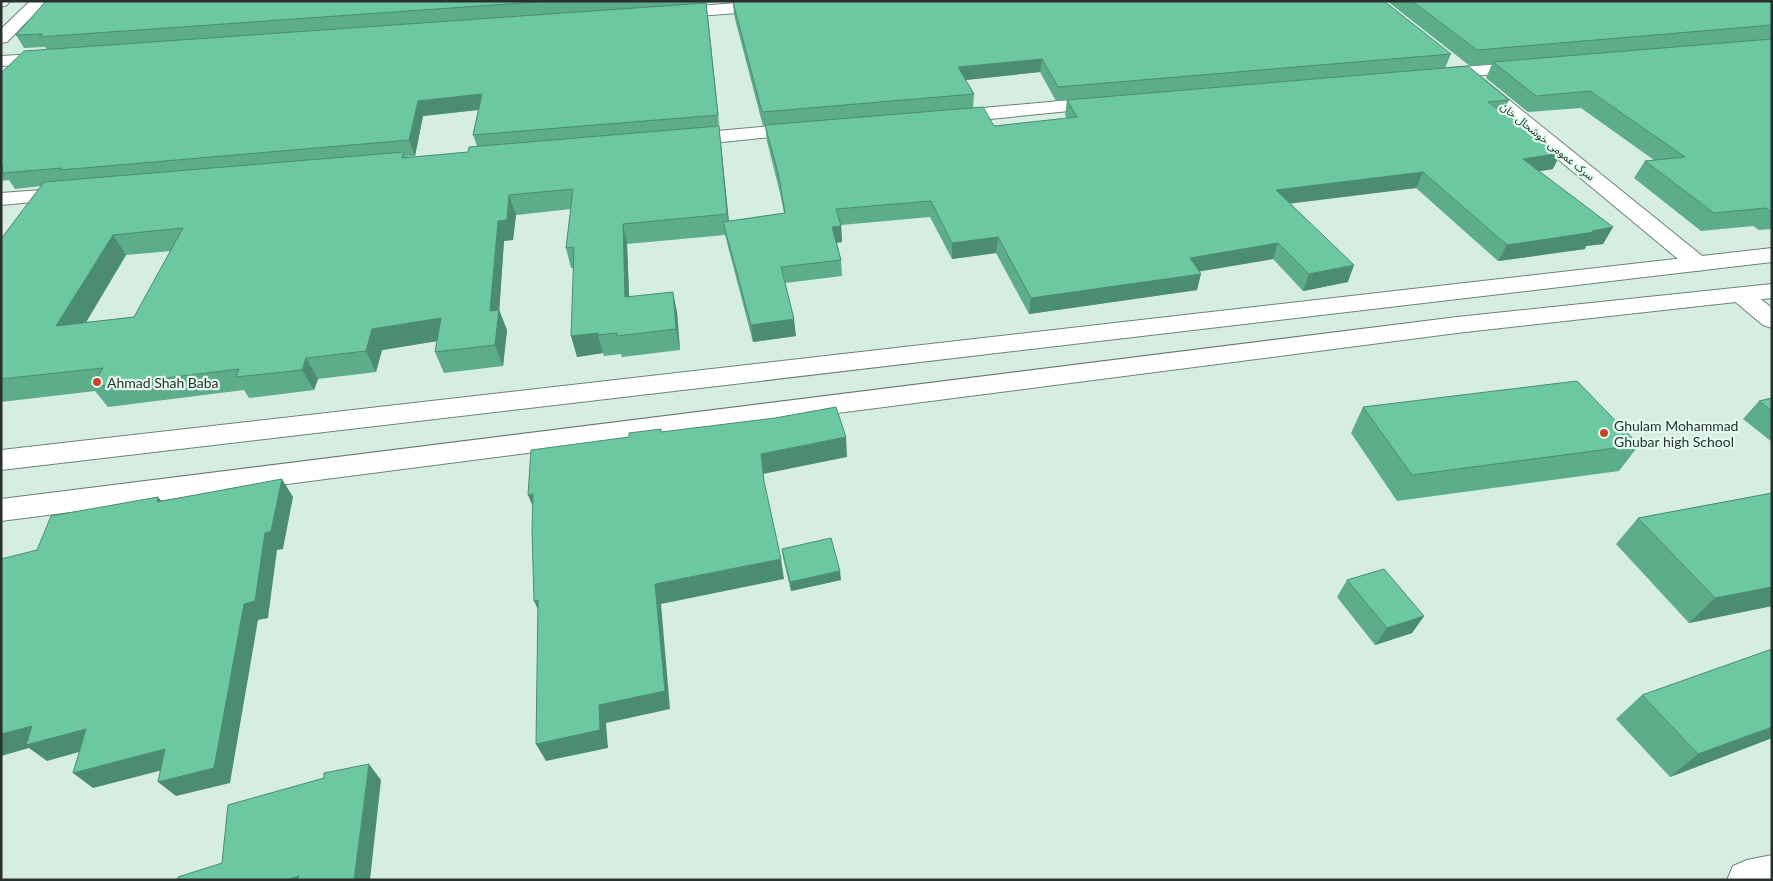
<svg xmlns="http://www.w3.org/2000/svg" width="1773" height="881" font-family="Lato,'Noto Sans Arabic',sans-serif">
<style>
.lines{fill:none;stroke-linecap:round;stroke-linejoin:round}
.minor-casing{stroke:#6d8277;stroke-width:2}
.tertiary-casing{stroke:#6d8277;stroke-width:2}
.minor{fill:#fff;fill-rule:evenodd}
.tertiary{fill:#fff;fill-rule:evenodd}
.wall{fill:#5dac8a;fill-rule:evenodd}
.shaded-wall{fill:#4c8c71}
.building{fill:#6cc8a1;stroke:#4c8c71;fill-rule:evenodd}
.poi-dot{fill:#ce422b;stroke:#e4fcf0;stroke-width:2}
.labels{text-anchor:middle;dominant-baseline:central;stroke-width:4.5;stroke-linejoin:round;paint-order:stroke}
.far-street-label{font-size:11px;fill:#28312d;stroke:#e4fcf0}
.poi-label{font-size:14px;fill:#28312d;stroke:#e4fcf0;text-anchor:start}
</style>
<rect width="100%" height="100%" fill="#d6eee2"/>
<g class="lines">
<defs>
<path id="minor" d="M 1526,62 L 1532,63 L 1535,67 L 1532,71 L 1437,79 L 1431,78 L 1428,74 L 1431,70 L 1437,69 Z
M 1477,78 L 1483,79 L 1706,259 L 1709,264 L 1706,269 L 1698,271 L 1690,269 L 1471,87 L 1468,83 L 1471,79 Z
M 1103,97 L 1110,99 L 1112,103 L 1110,107 L 949,123 L 942,121 L 940,117 L 942,113 L 949,111 Z
M 804,123 L 811,125 L 814,129 L 811,133 L 683,146 L 676,144 L 673,140 L 676,136 L 683,134 Z
M 69,188 L 76,190 L 79,194 L 76,198 L 1,205 L 1,193 Z
M 1741,288 L 1749,290 L 1772,308 L 1772,328 L 1763,325 L 1733,300 L 1729,295 L 1733,290 Z
M 1772,855 L 1772,880 L 1727,880 L 1733,866 L 1747,860 Z"/>
<path id="tertiary" d="M 1,1 L 10,1 L 7,5 L 1,7 Z
M 30,1 L 47,1 L 7,42 L 1,43 L 1,29 Z
M 765,1 L 840,1 L 838,4 L 832,6 L 671,18 L 665,16 L 663,13 L 665,10 L 671,8 Z
M 52,53 L 58,54 L 61,58 L 58,62 L 1,66 L 1,56 Z
M 1772,248 L 1772,262 L 1,470 L 1,450 Z
M 1772,284 L 1772,298 L 1457,333 L 1,521 L 1,499 L 1457,317 Z"/>
</defs>
<!-- minor casing -->
<use href="#minor" class="minor-casing"/>
<!-- tertiary casing -->
<use href="#tertiary" class="tertiary-casing"/>
<!-- minor -->
<use href="#minor" class="minor"/>
<!-- tertiary -->
<use href="#tertiary" class="tertiary"/>
</g>
<!-- wall -->
<path class="wall" d="M 46,1 L 733,1 L 706,3 L 729,221 L 784,213 L 780,193 L 767,141 L 765,126 L 763,126 L 734,15 L 733,2 L 1451,54 L 1445,68 L 1056,101 L 1040,72 L 965,80 L 974,94 L 973,108 L 994,126 L 1067,119 L 1065,115 L 1067,100 L 1509,100 L 1503,113 L 1553,169 L 1539,171 L 1613,227 L 1603,244 L 1586,246 L 1585,249 L 1498,261 L 1416,188 L 1290,203 L 1348,282 L 1303,291 L 1273,259 L 1200,271 L 1197,290 L 1029,314 L 996,253 L 952,259 L 930,217 L 841,225 L 842,242 L 837,243 L 841,260 L 842,276 L 785,283 L 796,336 L 753,342 L 725,235 L 627,244 L 629,297 L 677,312 L 680,350 L 622,357 L 621,354 L 604,356 L 603,353 L 577,357 L 574,268 L 571,268 L 566,248 L 571,209 L 516,215 L 513,240 L 504,241 L 499,310 L 507,330 L 503,366 L 444,373 L 435,352 L 437,341 L 382,350 L 376,372 L 318,379 L 314,390 L 249,398 L 244,390 L 108,407 L 95,391 L 1,402 L 1,239 L 41,186 L 15,189 L 9,180 L 1,181 L 1,73 L 47,50 L 45,47 L 24,48 L 16,35 ZM 478,110 L 473,135 L 477,146 L 468,152 L 406,158 L 405,157 L 415,156 L 423,116 ZM 171,251 L 134,317 L 86,322 L 126,255 Z
M 1387,1 L 1772,1 L 1772,229 L 1759,230 L 1753,226 L 1701,231 L 1634,178 L 1645,161 L 1654,160 L 1581,108 L 1528,112 L 1486,78 L 1492,64 L 1470,66 Z
M 1772,398 L 1772,442 L 1743,419 L 1759,401 Z
M 1363,407 L 1639,445 L 1619,471 L 1397,501 L 1351,433 Z
M 1772,493 L 1772,606 L 1689,623 L 1616,544 L 1638,518 Z
M 782,549 L 841,580 L 791,591 L 783,558 Z
M 1347,580 L 1424,616 L 1412,633 L 1375,645 L 1337,597 Z
M 1642,695 L 1772,738 L 1670,777 L 1616,719 Z"/>
<!-- shaded-wall -->
<path class="shaded-wall" d="M 706,3 L 708,17 L 720,130 L 718,115 Z
M 1042,59 L 1040,72 L 957,81 L 958,67 Z
M 482,94 L 486,109 L 423,116 L 415,156 L 409,140 L 418,101 Z
M 719,126 L 721,145 L 730,234 L 727,214 Z
M 1561,153 L 1553,169 L 1515,175 L 1523,159 Z
M 1423,172 L 1416,188 L 1271,206 L 1276,190 Z
M 509,195 L 516,215 L 513,240 L 504,241 L 499,315 L 499,310 L 507,330 L 503,366 L 495,345 L 490,311 L 498,221 Z
M 623,224 L 627,244 L 630,318 L 625,297 Z
M 841,226 L 842,242 L 833,243 L 832,227 Z
M 1613,227 L 1603,244 L 1586,246 L 1585,249 L 1498,261 L 1507,245 Z
M 113,235 L 126,255 L 72,346 L 56,326 Z
M 998,237 L 996,253 L 952,259 L 952,243 Z
M 1278,243 L 1273,259 L 1185,274 L 1190,258 Z
M 1354,265 L 1348,282 L 1303,291 L 1309,274 Z
M 1201,274 L 1197,290 L 1029,314 L 1031,298 Z
M 673,292 L 677,312 L 680,350 L 676,329 Z
M 441,318 L 450,339 L 382,350 L 376,372 L 366,351 L 372,329 Z
M 794,319 L 796,336 L 753,342 L 751,325 Z
M 598,333 L 598,335 L 603,353 L 577,357 L 571,336 Z
M 306,358 L 318,379 L 314,390 L 302,370 Z
M 846,437 L 847,457 L 763,474 L 761,454 Z
M 282,479 L 293,497 L 283,549 L 277,550 L 268,618 L 258,620 L 230,783 L 176,796 L 158,782 L 244,604 L 265,533 Z
M 533,494 L 536,514 L 528,495 Z
M 158,497 L 172,514 L 157,502 Z
M 781,559 L 784,579 L 661,604 L 670,709 L 606,723 L 608,748 L 546,761 L 536,744 L 599,705 L 655,584 Z
M 840,571 L 841,580 L 791,591 L 790,582 Z
M 1772,587 L 1772,606 L 1689,623 L 1715,598 Z
M 538,600 L 543,620 L 534,601 Z
M 1424,616 L 1412,633 L 1375,645 L 1387,628 Z
M 32,726 L 86,729 L 104,745 L 47,761 L 29,748 L 1,756 L 1,734 Z
M 1772,727 L 1772,738 L 1670,777 L 1698,754 Z
M 165,749 L 182,765 L 93,788 L 73,773 Z
M 369,764 L 381,780 L 370,880 L 354,880 Z
M 299,876 L 304,880 L 286,880 Z"/>
<!-- building -->
<path class="building" d="M 46,1 L 550,1 L 39,37 L 43,34 L 16,35 Z
M 742,1 L 1384,1 L 1451,54 L 1058,87 L 1042,59 L 958,67 L 974,94 L 762,112 L 733,2 Z
M 1412,1 L 1772,1 L 1772,25 L 1477,50 Z
M 706,3 L 718,115 L 473,135 L 482,94 L 418,101 L 409,140 L 60,170 L 61,168 L 3,173 L 2,165 L 1,165 L 1,73 L 24,51 Z
M 1772,39 L 1772,212 L 1766,208 L 1714,213 L 1645,161 L 1685,157 L 1590,91 L 1536,96 L 1493,62 Z
M 1468,66 L 1509,100 L 1488,102 L 1561,153 L 1523,159 L 1613,227 L 1592,231 L 1595,232 L 1507,245 L 1423,172 L 1276,190 L 1354,265 L 1309,274 L 1278,243 L 1190,258 L 1201,274 L 1031,298 L 998,237 L 952,243 L 931,201 L 836,209 L 841,226 L 832,227 L 841,260 L 781,267 L 794,319 L 751,325 L 723,222 L 785,213 L 779,177 L 765,125 L 983,107 L 994,126 L 1077,117 L 1067,100 Z
M 719,126 L 727,214 L 623,224 L 625,297 L 673,292 L 676,329 L 617,336 L 617,333 L 598,335 L 598,333 L 571,336 L 574,247 L 566,248 L 573,189 L 509,195 L 507,220 L 498,221 L 490,311 L 499,310 L 495,345 L 435,352 L 441,318 L 372,329 L 366,351 L 306,358 L 302,370 L 236,377 L 239,369 L 92,387 L 103,368 L 1,379 L 1,239 L 44,182 L 404,152 L 402,158 L 468,152 L 469,147 ZM 183,228 L 134,317 L 56,326 L 113,235 Z
M 1577,381 L 1639,445 L 1412,475 L 1363,407 Z
M 1772,398 L 1772,411 L 1759,401 Z
M 836,407 L 846,437 L 761,454 L 764,481 L 781,559 L 655,584 L 665,691 L 599,705 L 600,730 L 536,744 L 538,600 L 534,601 L 532,530 L 533,494 L 528,495 L 531,450 L 629,437 L 629,433 L 661,429 L 661,432 L 775,418 Z
M 282,479 L 271,531 L 265,533 L 255,601 L 244,604 L 214,768 L 158,782 L 165,749 L 73,773 L 86,729 L 26,745 L 32,726 L 1,734 L 1,559 L 37,550 L 51,516 L 158,497 L 157,502 Z
M 1772,493 L 1772,587 L 1715,598 L 1638,518 Z
M 831,538 L 840,571 L 790,582 L 782,549 Z
M 1384,569 L 1424,616 L 1387,628 L 1347,580 Z
M 1772,649 L 1772,727 L 1698,754 L 1642,695 Z
M 369,764 L 354,880 L 298,880 L 299,876 L 286,880 L 178,880 L 178,877 L 222,863 L 228,805 L 324,778 L 324,773 Z"/>
<!-- markers -->
<g class="poi-dot">
<circle cx="97" cy="382" r="5"/>
<circle cx="1604" cy="433" r="5"/>
</g>
<g class="labels">
<!-- far-street labels -->
<g class="far-street-label">
<text transform="translate(1548 141) rotate(39)">سرک عمومی خوشحال خان</text>
</g>
<!-- poi labels -->
<g class="poi-label">
<text x="107" y="382">Ahmad Shah Baba</text>
<text x="1614" y="425">Ghulam Mohammad<tspan x="1614" dy="16">Ghubar high School</tspan></text>
</g>
</g>
<!-- border -->
<rect width="1773" height="881" fill="none" stroke="#28312d" stroke-width="5"/>
</svg>
